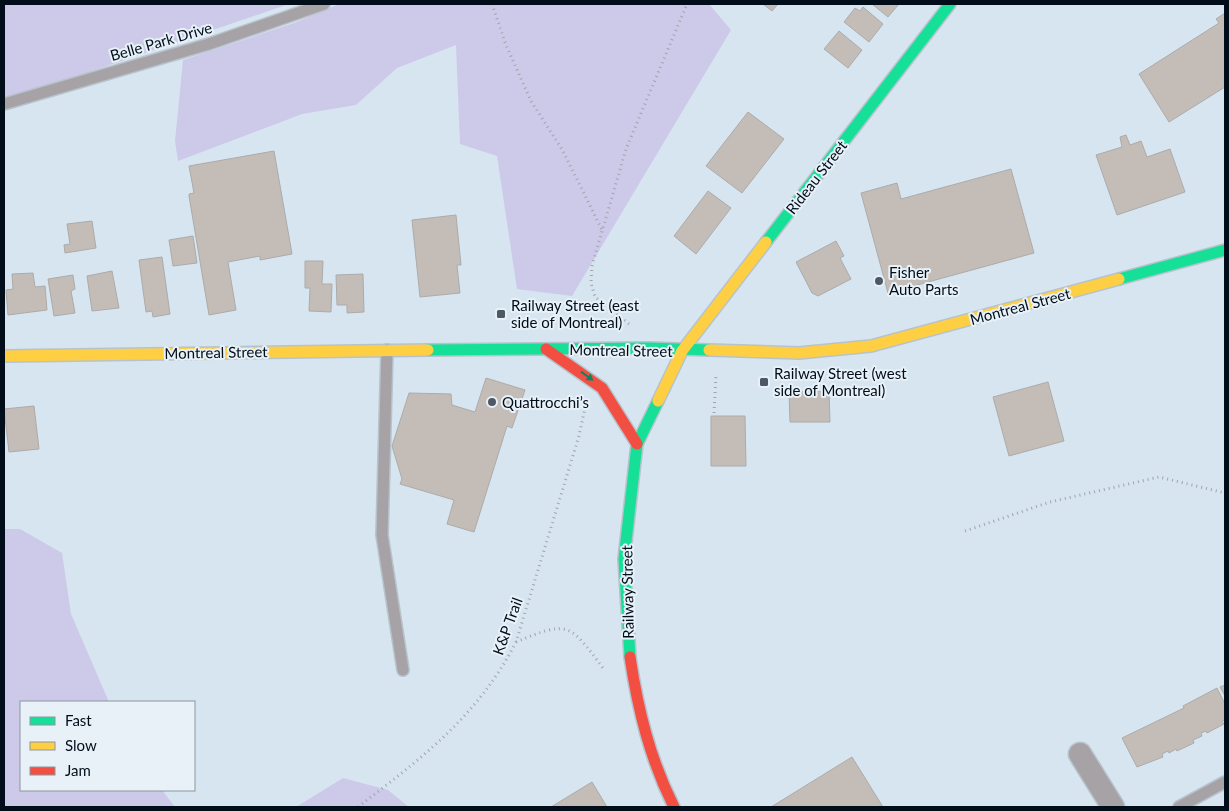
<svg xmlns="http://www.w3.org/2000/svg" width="1229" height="811" font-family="Lato,sans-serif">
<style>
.green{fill:#cdc9e9}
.building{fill:#c4bdb7;stroke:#acabaa}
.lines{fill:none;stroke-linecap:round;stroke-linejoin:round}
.lane-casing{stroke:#b7c3cc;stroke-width:14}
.street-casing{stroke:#b7c3cc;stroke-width:25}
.fast-casing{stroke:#b7c3cc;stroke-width:14}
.slow-casing{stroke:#b7c3cc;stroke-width:14}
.jam-casing{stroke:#b7c3cc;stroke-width:14}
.path{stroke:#a1a4aa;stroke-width:3;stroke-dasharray:1 4;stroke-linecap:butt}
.lane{stroke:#a7a2a5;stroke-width:11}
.street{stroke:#a7a2a5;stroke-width:22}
.fast{stroke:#16e098;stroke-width:11}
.slow{stroke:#ffcf43;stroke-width:11}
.jam{stroke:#f24e42;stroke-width:11}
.oneway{fill:#0d825f}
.poi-dot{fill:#4c5965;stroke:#e8f1f8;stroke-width:2}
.labels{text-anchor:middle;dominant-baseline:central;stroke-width:4;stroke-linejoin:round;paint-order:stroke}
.street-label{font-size:15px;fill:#010e1a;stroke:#e8f1f8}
.poi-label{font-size:15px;fill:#010e1a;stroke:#e8f1f8;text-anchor:start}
</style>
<rect width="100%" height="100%" fill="#d7e5f1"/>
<!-- green -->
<path class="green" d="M 4,4 L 289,4 L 4,101 Z
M 339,4 L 709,4 L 731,30 L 572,296 L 517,289 L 497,156 L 460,144 L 456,45 L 397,68 L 356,105 L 302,114 L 178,161 L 175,141 L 183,60 L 294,23 Z
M 4,529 L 20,529 L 62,553 L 71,614 L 109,702 L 21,702 L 21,790 L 162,790 L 175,807 L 4,807 Z
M 343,778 L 388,790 L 409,807 L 296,807 Z"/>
<!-- building -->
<path class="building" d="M 763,4 L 778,4 L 772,11 Z
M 872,4 L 899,4 L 888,17 Z
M 863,7 L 883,24 L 869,42 L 844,22 L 855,8 L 860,11 Z
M 1225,13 L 1225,87 L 1169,122 L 1139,74 L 1219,23 L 1216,19 Z
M 839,31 L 862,50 L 848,68 L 824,49 Z
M 748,112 L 784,139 L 742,193 L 706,166 Z
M 1126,135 L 1130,145 L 1141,141 L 1147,157 L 1170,149 L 1185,192 L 1117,215 L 1096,155 L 1122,147 L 1120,137 Z
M 274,151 L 292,254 L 260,260 L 260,256 L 228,262 L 236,310 L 209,315 L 189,196 L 189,194 L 194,193 L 189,166 Z
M 1011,169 L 1034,253 L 888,293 L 861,193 L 897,183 L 901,199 Z
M 708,191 L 731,208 L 696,254 L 674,236 Z
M 456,215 L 461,265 L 457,265 L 460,293 L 420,297 L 412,220 Z
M 92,221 L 96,248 L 65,253 L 64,245 L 70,244 L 67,224 Z
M 193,236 L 197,263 L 173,266 L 169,240 Z
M 836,241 L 844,256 L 840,258 L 851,279 L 818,296 L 812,293 L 796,262 Z
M 162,257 L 170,314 L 153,317 L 152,311 L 146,312 L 139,260 Z
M 305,261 L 323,261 L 322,284 L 332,284 L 331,312 L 309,311 L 310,288 L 305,288 Z
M 112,271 L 119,308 L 92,311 L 87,276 Z
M 33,273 L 35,287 L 45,286 L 47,310 L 8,315 L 6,290 L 13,289 L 12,274 Z
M 363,274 L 364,312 L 347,313 L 347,305 L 337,305 L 336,275 Z
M 73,275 L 75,289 L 71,291 L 75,313 L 54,316 L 48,279 Z
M 486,378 L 525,390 L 512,428 L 507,426 L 474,532 L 447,524 L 454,500 L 400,484 L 402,479 L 392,446 L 409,393 L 451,394 L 452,405 L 475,412 Z
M 1048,382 L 1064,441 L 1009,456 L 993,397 Z
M 829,391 L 830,422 L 790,422 L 789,392 Z
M 34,406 L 39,449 L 9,452 L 4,409 Z
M 711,416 L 745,416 L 746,466 L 711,466 Z
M 1225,685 L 1225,696 L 1220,687 Z
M 1217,688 L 1225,704 L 1225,720 L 1222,721 L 1224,724 L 1207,733 L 1206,731 L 1201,733 L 1202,736 L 1193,740 L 1194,743 L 1177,751 L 1176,749 L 1169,753 L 1168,751 L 1162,754 L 1163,757 L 1137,767 L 1122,738 L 1184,708 L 1183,706 Z
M 852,757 L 883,807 L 771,807 Z
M 592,782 L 607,807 L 551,807 Z"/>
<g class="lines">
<defs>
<path id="lane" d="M 4,104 L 209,44 L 324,4
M 387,350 L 382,535 L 403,670
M 1179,807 L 1225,782"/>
<path id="street" d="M 1080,754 L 1113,807"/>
<path id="fast" d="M 766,242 L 950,4
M 1119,279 L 1225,250
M 428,350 L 649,348 L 709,350
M 630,657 L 624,559 L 637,444 L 658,401"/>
<path id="slow" d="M 709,350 L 799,353 L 871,346 L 1119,279
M 4,356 L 428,350
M 658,401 L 682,351 L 766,242"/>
<path id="jam" d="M 546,349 L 602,388 L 637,444
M 630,657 C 638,710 650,759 674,807"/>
</defs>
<!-- lane casing -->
<use href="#lane" class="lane-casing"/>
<!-- street casing -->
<use href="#street" class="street-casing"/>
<!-- fast casing -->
<use href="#fast" class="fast-casing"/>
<!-- slow casing -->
<use href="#slow" class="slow-casing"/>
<!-- jam casing -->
<use href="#jam" class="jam-casing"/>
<!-- path -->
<path class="path" d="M 492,4 L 506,45 L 531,101 L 563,151 L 603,232
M 629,324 L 595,297 L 591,283 L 592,266 L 626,149 L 687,4
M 714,413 L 716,375
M 965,531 L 1050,502 L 1159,477 L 1225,493
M 516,642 C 569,620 569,623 603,668
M 358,807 C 422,758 478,716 516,642 L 579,436 L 585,408"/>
<!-- lane -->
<use href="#lane" class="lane"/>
<!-- street -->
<use href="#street" class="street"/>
<!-- fast -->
<use href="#fast" class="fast"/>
<!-- slow -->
<use href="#slow" class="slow"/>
<!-- jam -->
<use href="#jam" class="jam"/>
</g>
<!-- one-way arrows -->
<defs><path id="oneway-solid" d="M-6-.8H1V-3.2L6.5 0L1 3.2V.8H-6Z" transform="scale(1.25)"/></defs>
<use class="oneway" href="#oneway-solid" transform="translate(587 376) rotate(36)"/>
<!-- markers -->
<g class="poi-dot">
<circle cx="879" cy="281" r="5"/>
<rect x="496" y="309" width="10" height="10" rx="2.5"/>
<rect x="759" y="377" width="10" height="10" rx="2.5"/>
<circle cx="492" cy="402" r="5"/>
</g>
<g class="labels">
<!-- street labels -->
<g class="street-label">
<text transform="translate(161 41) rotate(-16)">Belle Park Drive</text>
<text transform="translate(816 177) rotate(-52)">Rideau Street</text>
<text transform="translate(1020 306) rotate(-15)">Montreal Street</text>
<text transform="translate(621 350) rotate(1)">Montreal Street</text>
<text transform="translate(216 352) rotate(-1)">Montreal Street</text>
<text transform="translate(627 592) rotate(-91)">Railway Street</text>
<text transform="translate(507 626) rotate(-70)">K&amp;P Trail</text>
</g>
<!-- poi labels -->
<g class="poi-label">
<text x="889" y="272">Fisher<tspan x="889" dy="17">Auto Parts</tspan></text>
<text x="511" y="305">Railway Street (east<tspan x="511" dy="17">side of Montreal)</tspan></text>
<text x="774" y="373">Railway Street (west<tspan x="774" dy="17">side of Montreal)</tspan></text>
<text x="502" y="402">Quattrocchi’s</text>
</g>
</g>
<!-- border -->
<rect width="1229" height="811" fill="none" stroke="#010e1a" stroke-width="10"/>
<!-- legend -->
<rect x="20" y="701" width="175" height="90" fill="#e8f1f8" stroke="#8c969f"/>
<rect x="30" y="717" width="25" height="8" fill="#16e098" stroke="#8c969f"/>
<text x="65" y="726" font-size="15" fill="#010e1a">Fast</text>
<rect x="30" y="742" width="25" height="8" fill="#ffcf43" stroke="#8c969f"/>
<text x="65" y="751" font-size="15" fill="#010e1a">Slow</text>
<rect x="30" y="767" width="25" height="8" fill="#f24e42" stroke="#8c969f"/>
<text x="65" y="776" font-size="15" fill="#010e1a">Jam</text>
</svg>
